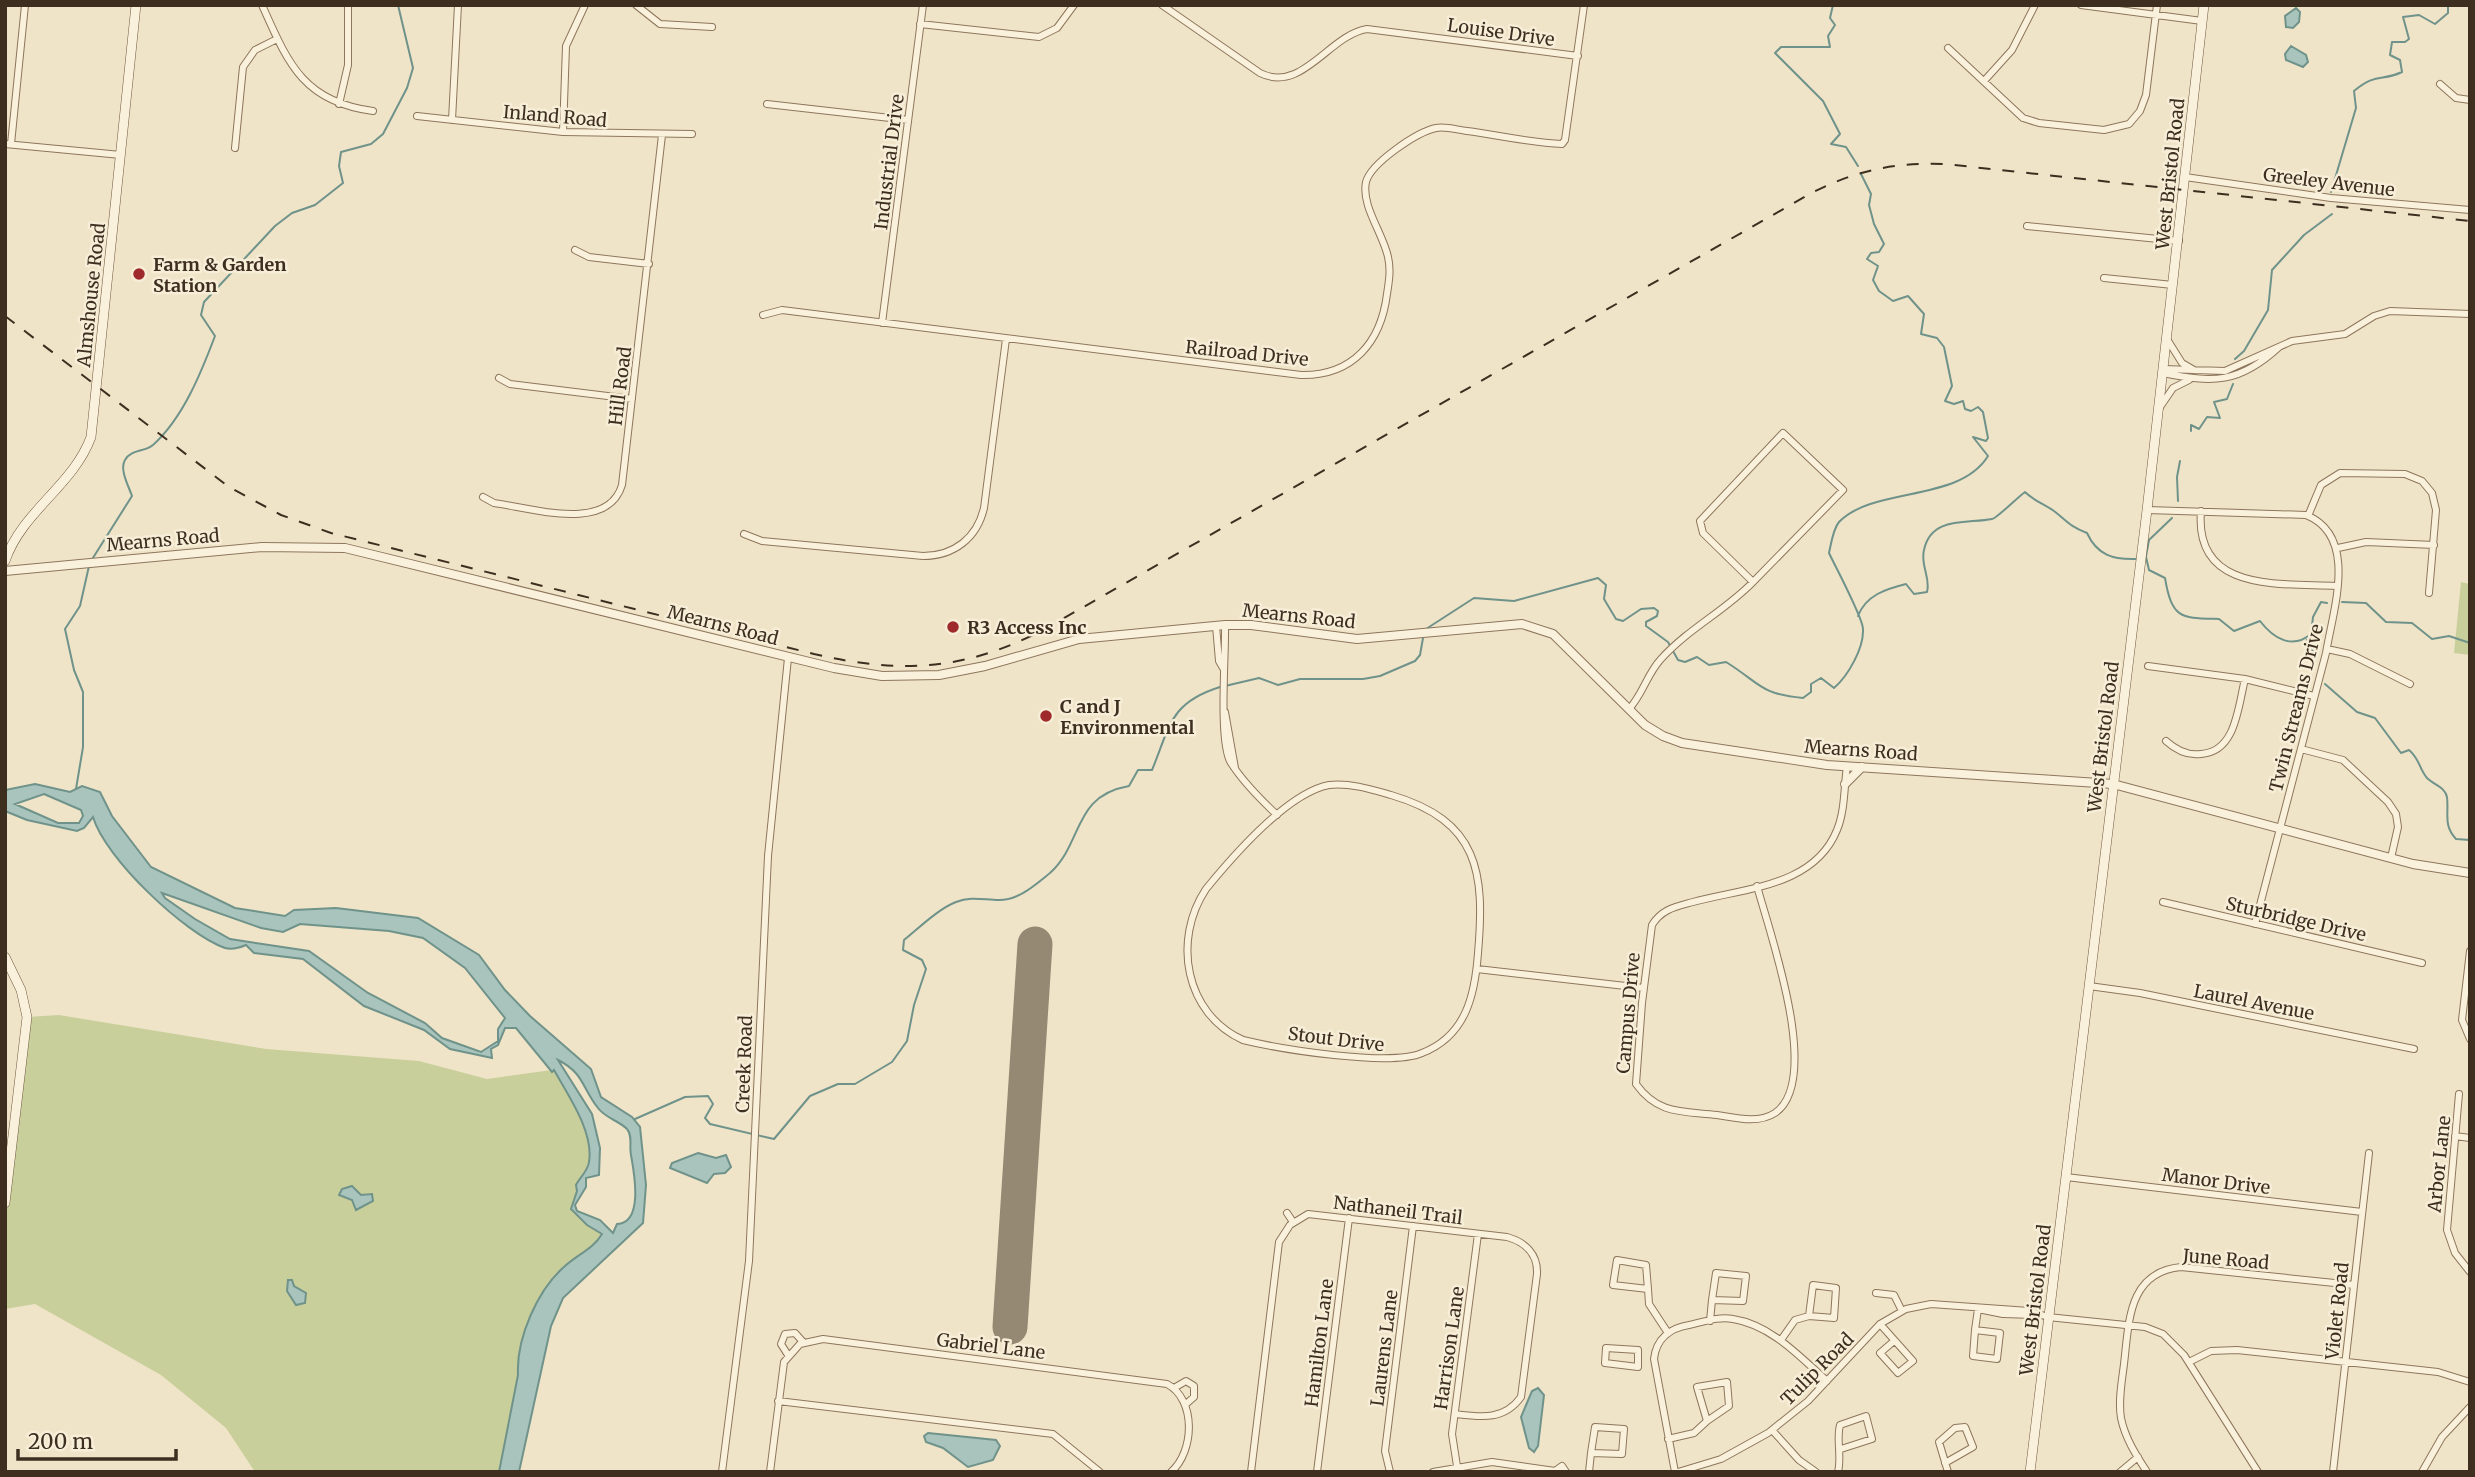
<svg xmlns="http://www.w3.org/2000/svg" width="2475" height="1477" font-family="Merriweather,serif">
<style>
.green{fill:#c9cf9b}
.water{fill:#a9c4bc;stroke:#6f938a;stroke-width:2;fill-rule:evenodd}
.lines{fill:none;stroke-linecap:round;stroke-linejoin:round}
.stream{stroke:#6f938a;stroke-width:2}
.runway{stroke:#968974;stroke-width:35}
.minor-casing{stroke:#8d765c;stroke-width:8}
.tertiary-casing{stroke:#8d765c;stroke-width:10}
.secondary-casing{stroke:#6f573f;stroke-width:10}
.minor{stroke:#faf1dc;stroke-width:6}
.tertiary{stroke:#faf1dc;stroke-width:8}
.secondary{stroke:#faf1dc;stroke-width:9}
.rail{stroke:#3d2e20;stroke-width:2;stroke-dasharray:12 12;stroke-linecap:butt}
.poi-dot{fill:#9e2a2b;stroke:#f7eed8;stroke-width:2.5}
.labels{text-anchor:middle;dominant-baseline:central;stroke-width:5;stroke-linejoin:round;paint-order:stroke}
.street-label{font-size:18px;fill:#3d2e20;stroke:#f7eed8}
.poi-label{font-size:18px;font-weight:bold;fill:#3d2e20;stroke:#f7eed8;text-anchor:start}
</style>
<rect width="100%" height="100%" fill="#f0e4c8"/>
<!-- green -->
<path class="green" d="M 2461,582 L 2470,584 L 2470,655 L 2454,653 Z
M 59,1015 L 266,1049 L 419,1061 L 487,1079 L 559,1069 L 585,1116 L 594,1162 L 581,1183 L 573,1208 L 604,1234 L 538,1313 L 505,1472 L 255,1472 L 226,1428 L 161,1375 L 35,1304 L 5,1309 L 5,1203 L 27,1017 Z"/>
<!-- water -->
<path class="water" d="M 2296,8 L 2300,12 L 2299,22 L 2293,28 L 2286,27 L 2285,16 Z
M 2291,46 L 2306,55 L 2308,62 L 2303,67 L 2286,60 L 2285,54 Z
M 35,784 L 70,792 L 82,786 L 100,792 L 112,816 L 151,867 L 235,908 L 285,916 L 294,910 L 336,908 L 418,918 L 479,955 L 505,990 L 530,1016 L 591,1069 L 601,1097 L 632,1117 L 640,1127 L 646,1185 L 643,1223 L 563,1298 L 551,1326 L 519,1472 L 499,1472 L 518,1375 C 516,1338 538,1289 565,1266 C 577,1255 594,1248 602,1234 L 587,1225 L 571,1209 L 577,1191 L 576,1185 C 580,1177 588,1171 589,1162 C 594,1132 568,1095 554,1070 L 552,1072 L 516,1028 L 505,1028 L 498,1045 L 491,1049 L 492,1058 L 450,1049 L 424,1030 L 364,1006 L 303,959 L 254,953 L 246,945 C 239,948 232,950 225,948 C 185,934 105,858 93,817 L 84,828 L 77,831 L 27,820 L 5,811 L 5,790 ZM 44,794 L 81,810 L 83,816 L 79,823 L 58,823 L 15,804 ZM 162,893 L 261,928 L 283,932 L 300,924 L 389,931 L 423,938 L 465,968 L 505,1018 L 498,1029 L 498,1041 L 481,1052 L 442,1038 L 425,1023 L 368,993 L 309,951 L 230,939 L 195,919 L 165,898 ZM 558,1060 C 584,1073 582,1088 598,1108 C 605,1118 618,1120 627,1129 C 633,1136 629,1147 631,1155 C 634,1172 644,1223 617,1224 L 613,1233 L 600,1220 L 577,1211 L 575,1205 L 586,1187 L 586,1178 L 599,1175 L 600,1148 L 592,1114 Z
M 698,1153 L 716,1158 L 726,1155 L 731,1167 L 725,1173 L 714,1174 L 707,1183 L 670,1168 L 672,1163 Z
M 352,1186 L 361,1195 L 372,1194 L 373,1201 L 356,1210 L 352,1200 L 339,1195 L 342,1189 Z
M 288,1280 L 292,1280 L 294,1286 L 306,1293 L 305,1303 L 296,1305 L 287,1291 Z
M 1538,1388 L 1544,1395 L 1538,1446 L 1534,1452 L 1529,1448 L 1521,1417 L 1532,1391 Z
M 928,1433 L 996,1440 L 1000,1446 L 993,1460 L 968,1467 L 943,1448 L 926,1442 L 924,1436 Z"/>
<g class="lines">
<!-- stream -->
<path class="stream" d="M 1833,5 L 1830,18 L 1835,25 L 1828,36 L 1830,47 L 1781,47 L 1775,53 L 1823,101 L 1840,134 L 1831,144 L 1846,147 L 1858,166
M 2331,192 L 2356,108 L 2354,91 C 2377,72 2381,82 2402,72 L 2400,60 L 2390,55 L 2392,42 L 2405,42 L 2409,39 L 2403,17 L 2419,15 L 2435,24 L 2448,13 L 2448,5
M 2235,359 L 2244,351 L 2268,310 L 2272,270 L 2304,235 L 2332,214
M 2191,431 L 2191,425 L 2199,429 L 2207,417 L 2220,418 L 2214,402 L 2227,399 L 2233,384
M 2178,501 L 2177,477 L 2180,461
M 2146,556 L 2149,540 L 2172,518
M 2146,557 L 2149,570 L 2165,578 C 2172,620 2182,618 2219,619 L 2234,631 L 2260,621 C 2273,638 2292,650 2311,634 L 2313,617 L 2321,602 L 2327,603
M 91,561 L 132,496 C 129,487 119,469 125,460 C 131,449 145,452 153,445 C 183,418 201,373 215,336 L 201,315 L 204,302 L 275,226 L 292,213 L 315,205 L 343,183 L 339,166 L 341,152 L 371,144 L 383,134 L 407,88 L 413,68 L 398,5
M 2342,602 L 2366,603 L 2386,622 L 2412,623 L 2432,639 L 2449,636 L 2470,643
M 1858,616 C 1866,595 1886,589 1906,584 L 1914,594 L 1927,592 C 1931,578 1920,565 1924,550 C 1931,516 1967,524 1992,519 C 1996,519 2018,497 2025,492 C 2034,501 2044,504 2054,511 C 2067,521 2069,526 2087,533 C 2097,555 2113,560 2137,559
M 1426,629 L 1474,598 L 1514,601 L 1598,578 L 1606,585 L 1604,599 L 1616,619 L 1623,621 L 1641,609 L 1654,608 L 1658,611 L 1657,616 L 1646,622 L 1646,626 L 1668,642 L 1678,660 L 1685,662 L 1697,657 L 1709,665 L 1726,662 C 1760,683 1759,694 1803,698 L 1811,692 L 1811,684 L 1821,678 L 1834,688 C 1848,676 1864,648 1863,629 C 1863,618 1835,566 1829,553 C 1831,544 1833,529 1839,522 C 1874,486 1959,503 1988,456 L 1973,437 L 1986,441 L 1988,438 L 1983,412 L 1978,407 L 1971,411 L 1965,409 L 1963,401 L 1954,404 L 1945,401 L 1952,386 L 1944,347 L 1937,338 L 1921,334 L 1924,314 L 1908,296 L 1893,301 L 1879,291 L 1873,280 L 1878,266 L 1867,259 L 1871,253 L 1879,252 L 1884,244 L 1874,224 L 1869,205 L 1871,194 L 1861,174
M 2307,640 L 2316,657
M 2325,684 L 2357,712 L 2375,718 L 2401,753 L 2409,750 C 2420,759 2419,769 2427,778 C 2434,785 2445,787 2447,797 C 2449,814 2443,825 2456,839 L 2470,840
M 1225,686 L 1259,678 L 1278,685 L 1300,679 L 1363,679 L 1380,676 L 1415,661 L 1420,655 L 1423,638
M 76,789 L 83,747 L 83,692 L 74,670 L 65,629 L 80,606 L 89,566
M 635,1119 L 685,1097 L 708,1096 L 713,1104 L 705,1118 L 710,1124 L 774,1139 L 810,1096 L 838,1084 L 855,1084 L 892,1062 L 907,1041 L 914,1005 L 926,969 L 922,960 L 903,950 L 904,940 C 919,928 938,909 956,902 C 971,896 984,900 999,900 C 1019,900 1035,885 1050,873 C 1084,842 1072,796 1129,786 L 1138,770 L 1152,770 C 1170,727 1169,703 1220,687"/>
<!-- runway -->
<path class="runway" d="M 1010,1327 L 1035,944"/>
<defs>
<path id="minor" d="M 262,5 C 288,63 303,102 373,111
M 636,5 L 660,24 L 712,27
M 1162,5 L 1260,73 C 1302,94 1329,35 1367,29 L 1578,56
M 2081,5 L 2202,21
M 920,24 L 1039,37 L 1057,28 L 1074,5
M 1948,48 L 2023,118 L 2039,123 L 2104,130 L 2129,124 L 2140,111 L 2146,95 L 2157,5
M 1984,81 L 2012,50 L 2035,5
M 2440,84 L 2456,98 L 2470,100
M 339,104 L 348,65 L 348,5
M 767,104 L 908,120
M 417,116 L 563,132 L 692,134
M 452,120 L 458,5
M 563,132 L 566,46 L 585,5
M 5,144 L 121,155
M 11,144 L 25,5
M 235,148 L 243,67 L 255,50 L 277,39
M 2185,177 L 2331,198 L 2470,210
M 2027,226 L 2179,241
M 575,250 L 589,257 L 649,264
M 2104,278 L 2173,285
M 763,315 L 782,310 L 1301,375 C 1353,376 1381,342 1387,294 C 1389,281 1391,270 1388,257 C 1383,233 1361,206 1366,182 C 1371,163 1417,132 1436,128 C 1446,126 1457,130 1467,131 C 1498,135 1531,143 1562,144 L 1565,140 L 1584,5
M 882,323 L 923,5
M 2167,339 L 2182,363 L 2194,370
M 2163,369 L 2225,371 L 2292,341 L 2345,334 L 2374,316 L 2390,311 L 2470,314
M 2163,373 C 2213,383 2239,384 2279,347
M 499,378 L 510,384 L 632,399
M 2160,407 L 2173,388 L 2189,380
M 1783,433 L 1843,490 L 1753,582 L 1703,533 L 1700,521 Z
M 483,497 L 494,503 C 531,508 608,533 622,485 L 662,135
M 2147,510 L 2306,515 C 2359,536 2333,610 2326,653 L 2255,924
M 2201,511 C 2194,593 2280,583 2336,586
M 2308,516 L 2321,485 L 2340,473 L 2405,474 L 2422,481 L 2432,493 L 2436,510 L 2429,593
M 744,534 L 762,541 L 923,556 C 954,556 977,538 984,508 L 1006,339
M 2338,548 L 2366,542 L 2434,545
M 1225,625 C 1226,654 1218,742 1231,763 C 1243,782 1260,799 1277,815
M 1216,626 L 1219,661 L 1223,668
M 2327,649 L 2350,654 L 2410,684
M 2148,666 L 2245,679 L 2314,696
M 1629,709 C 1643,694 1647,674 1661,659 C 1689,628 1725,611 1753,582
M 1225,712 L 1235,768
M 2166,741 C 2176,750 2187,756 2201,754 C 2236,752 2238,707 2245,679
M 2301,749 L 2343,760 L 2388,802 L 2396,814 L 2398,827 L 2391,858
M 1329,785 C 1351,783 1370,789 1391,795 C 1479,821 1485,872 1478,953 C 1475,995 1466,1036 1422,1053 C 1390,1067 1280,1049 1243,1040 C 1185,1014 1172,940 1206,889 C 1233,856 1287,793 1329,785 Z
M 1757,886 C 1769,931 1823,1080 1775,1113 C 1758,1124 1736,1118 1717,1115 C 1683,1111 1658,1115 1636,1084 L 1642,1003 L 1652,925 C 1662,909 1675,907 1693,902 C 1744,888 1814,887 1837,830 C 1845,811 1844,787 1847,766
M 2163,902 L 2422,963
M 2470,951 L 2462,1020 L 2470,1039
M 1477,969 L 1643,988
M 2089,986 L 2140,993 L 2414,1049
M 2459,1094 L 2447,1230 L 2455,1253 L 2470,1272
M 2455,1136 L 2470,1138
M 2066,1177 L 2362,1212
M 1287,1213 L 1293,1222
M 1617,1260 L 1646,1265 L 1648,1289 L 1613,1285 Z
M 1716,1273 L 1746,1276 L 1743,1301 L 1712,1300 Z
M 1813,1285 L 1836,1288 L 1834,1318 L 1809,1316 Z
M 1648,1289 L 1649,1304 L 1668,1333
M 1876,1293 L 1894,1295 L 1902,1311
M 1978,1309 L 2003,1314 L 2037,1315
M 1710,1321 L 1712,1300
M 1880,1324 L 1913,1361 L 1898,1373 L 1880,1353 L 1894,1341
M 1975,1330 L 2000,1333 L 1997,1359 L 1973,1356 Z
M 1975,1330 L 1978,1309
M 1781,1340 L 1795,1320 L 1809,1316
M 1606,1348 L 1638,1350 L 1638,1367 L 1605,1363 Z
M 788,1355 L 781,1344 L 785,1334 L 795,1333 L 804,1343
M 2189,1362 L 2211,1351 L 2237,1350 L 2438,1372 L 2470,1382
M 1727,1382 L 1729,1406 L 1707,1421 L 1697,1387 Z
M 1174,1388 L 1186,1381 L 1194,1386 L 1194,1397 L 1186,1404
M 778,1401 L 1053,1434 L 1100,1472
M 1595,1427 L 1624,1429 L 1622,1454 L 1591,1453 Z
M 1772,1430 L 1799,1460 L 1816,1472
M 1668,1439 L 1694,1433 L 1707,1421
M 1945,1463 L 1973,1447 L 1965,1427 L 1955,1428 L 1939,1442 L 1948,1472
M 1457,1466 L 1452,1434 L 1478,1234
M 1555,1471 L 1562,1466 L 1566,1472
M 722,1472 L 749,1261 L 768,856 L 788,658
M 770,1472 L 784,1362 L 800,1344 L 823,1339 L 1167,1384 C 1196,1399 1195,1451 1171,1472
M 1251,1472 L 1279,1242 L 1290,1225 L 1308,1214 L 1507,1237 C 1525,1242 1538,1254 1537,1274 L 1521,1397 C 1504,1421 1480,1417 1455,1414
M 1317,1472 L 1349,1218
M 1390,1472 L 1385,1451 L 1413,1226
M 1433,1472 L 1492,1462 L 1555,1471
M 1589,1472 L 1591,1453
M 1675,1472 L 1654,1359 C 1656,1339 1670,1328 1689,1325 C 1703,1322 1719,1316 1733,1319 C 1771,1325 1799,1356 1827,1381
M 1678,1472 L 1721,1459 L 1768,1433 L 1808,1401 L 1880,1324 L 1906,1309 L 1931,1304 L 2029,1311 L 2048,1317 L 2145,1327 L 2163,1334 L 2184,1355 L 2258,1472
M 1838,1472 C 1842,1456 1836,1440 1840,1425 L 1866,1416 L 1872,1439 L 1841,1449
M 2120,1472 L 2138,1457
M 2147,1472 C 2136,1455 2125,1438 2121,1418 C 2118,1400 2122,1381 2124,1364 C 2129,1322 2128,1272 2181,1267 L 2354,1285
M 2333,1472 L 2369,1153
M 2422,1472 L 2442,1437 L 2470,1407"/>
<path id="tertiary" d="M 5,571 L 262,547 L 345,548 L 834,668 L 882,676 L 939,675 L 985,666 L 1079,639 L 1225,625 L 1251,625 L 1357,639 L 1522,624 L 1553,634 L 1645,725 L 1663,736 L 1682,743 L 1827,765 L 2113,784 L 2413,864 L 2470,873
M 1845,784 L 1862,767"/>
<path id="secondary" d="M 5,561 C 22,511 73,486 91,437 L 136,5
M 5,957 L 21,990 L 27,1017 L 5,1203
M 2030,1472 L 2147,510 L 2204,5"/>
</defs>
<!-- minor casing -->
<use href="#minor" class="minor-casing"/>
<!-- tertiary casing -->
<use href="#tertiary" class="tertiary-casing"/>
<!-- secondary casing -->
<use href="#secondary" class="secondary-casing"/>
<!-- minor -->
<use href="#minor" class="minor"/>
<!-- tertiary -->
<use href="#tertiary" class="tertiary"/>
<!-- secondary -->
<use href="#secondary" class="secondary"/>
<!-- rail -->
<path class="rail" d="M 5,316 L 229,487 L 281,515 L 331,533 L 814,654 C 900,674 964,671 1043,630 L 1808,195 C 1852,171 1895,162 1945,164 L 2470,221"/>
</g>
<!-- markers -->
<g class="poi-dot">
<circle cx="139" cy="274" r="7"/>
<circle cx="953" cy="627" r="7"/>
<circle cx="1046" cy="716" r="7"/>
</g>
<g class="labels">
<!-- street labels -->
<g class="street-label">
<text transform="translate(1501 32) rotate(8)">Louise Drive</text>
<text transform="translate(555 116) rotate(5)">Inland Road</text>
<text transform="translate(889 162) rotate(-83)">Industrial Drive</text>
<text transform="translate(2170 174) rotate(-84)">West Bristol Road</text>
<text transform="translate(2329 182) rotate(7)">Greeley Avenue</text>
<text transform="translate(91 295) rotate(-84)">Almshouse Road</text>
<text transform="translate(1247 353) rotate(6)">Railroad Drive</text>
<text transform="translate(620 386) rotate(-83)">Hill Road</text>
<text transform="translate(163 540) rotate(-5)">Mearns Road</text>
<text transform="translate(1299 616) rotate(6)">Mearns Road</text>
<text transform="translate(723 625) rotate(14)">Mearns Road</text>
<text transform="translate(2296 708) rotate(-76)">Twin Streams Drive</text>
<text transform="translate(2103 737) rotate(-83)">West Bristol Road</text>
<text transform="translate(1861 750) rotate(4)">Mearns Road</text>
<text transform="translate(2296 919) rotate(13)">Sturbridge Drive</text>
<text transform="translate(2254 1002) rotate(11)">Laurel Avenue</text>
<text transform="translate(1628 1013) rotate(-85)">Campus Drive</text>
<text transform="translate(1336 1039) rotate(7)">Stout Drive</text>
<text transform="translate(744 1064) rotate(-88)">Creek Road</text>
<text transform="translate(2439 1164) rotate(-84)">Arbor Lane</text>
<text transform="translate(2216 1181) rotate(7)">Manor Drive</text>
<text transform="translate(1398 1210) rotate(7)">Nathaneil Trail</text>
<text transform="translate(2226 1259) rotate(5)">June Road</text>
<text transform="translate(2035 1300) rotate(-83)">West Bristol Road</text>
<text transform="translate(2337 1311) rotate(-84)">Violet Road</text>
<text transform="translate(1319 1343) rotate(-83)">Hamilton Lane</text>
<text transform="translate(991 1346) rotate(7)">Gabriel Lane</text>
<text transform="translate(1384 1348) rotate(-83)">Laurens Lane</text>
<text transform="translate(1449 1348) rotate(-82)">Harrison Lane</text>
<text transform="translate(1817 1369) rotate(-45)">Tulip Road</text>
</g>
<!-- poi labels -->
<g class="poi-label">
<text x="153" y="264">Farm &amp; Garden<tspan x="153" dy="21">Station</tspan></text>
<text x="967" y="627">R3 Access Inc</text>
<text x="1060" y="706">C and J<tspan x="1060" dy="21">Environmental</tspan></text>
</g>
</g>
<!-- border -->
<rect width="2475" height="1477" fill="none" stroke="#3d2e20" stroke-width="14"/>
<!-- scale -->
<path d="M18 1449v10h158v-10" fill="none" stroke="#3d2e20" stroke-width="3.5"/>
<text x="28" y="1449" font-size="21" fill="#3d2e20" stroke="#f7eed8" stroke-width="5" paint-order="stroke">200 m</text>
</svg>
